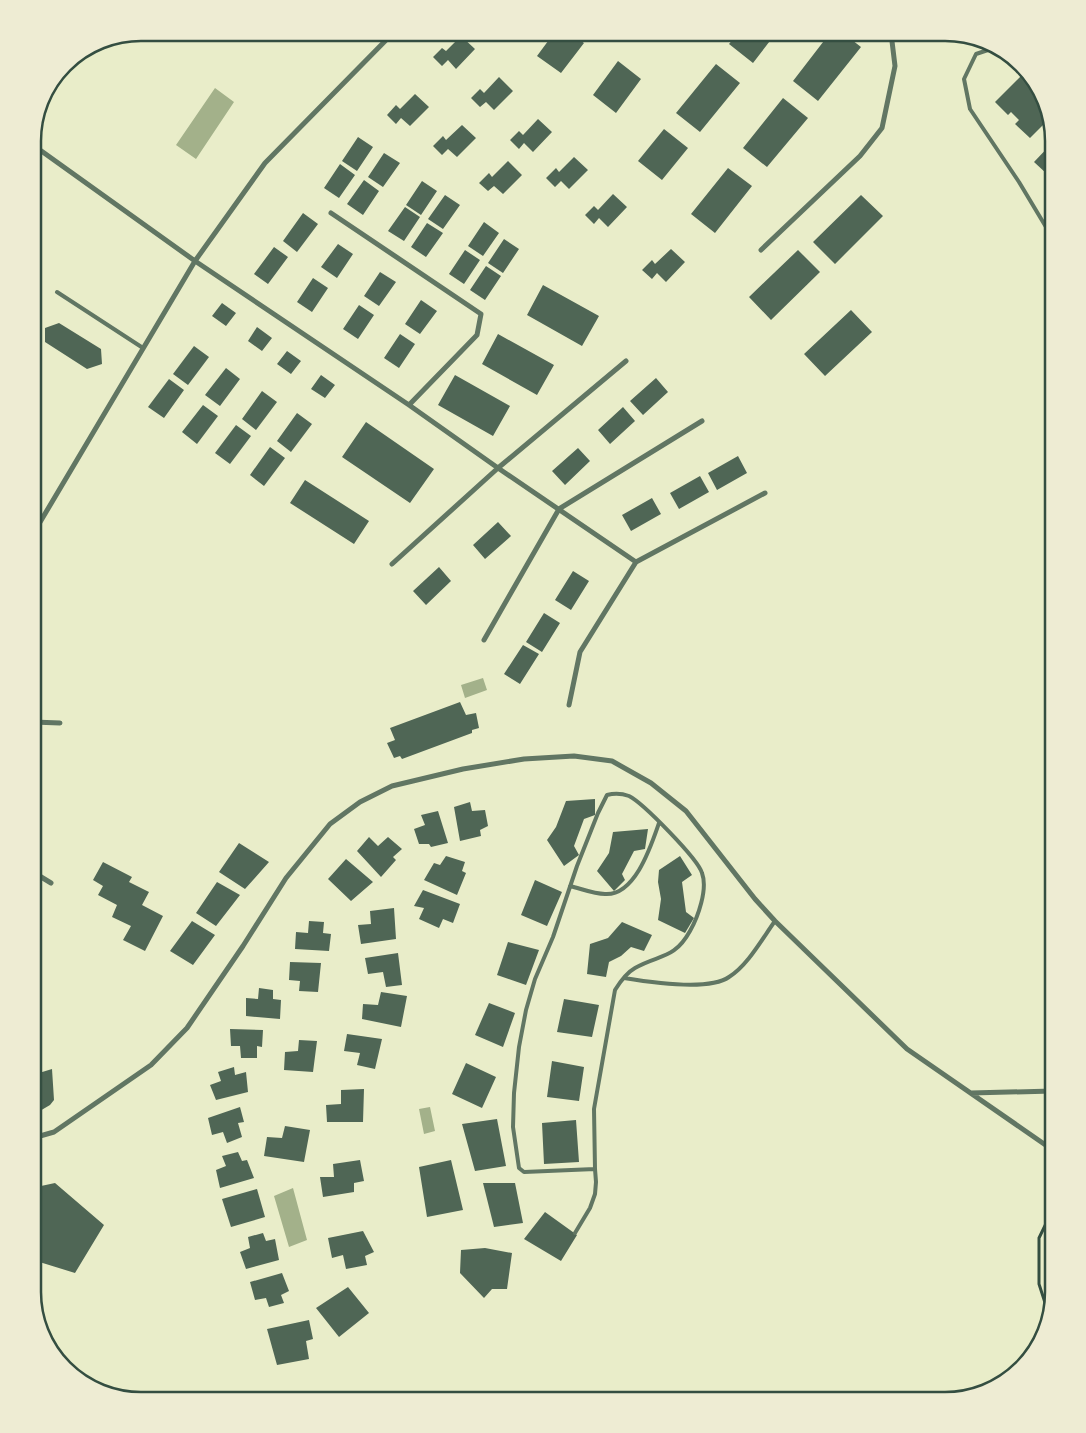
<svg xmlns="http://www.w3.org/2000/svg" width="1086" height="1433" font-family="Raleway,sans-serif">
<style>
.water{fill:#a3b18a}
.building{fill:#4f6655}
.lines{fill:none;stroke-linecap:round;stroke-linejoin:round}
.path{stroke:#344e41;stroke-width:3}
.service{stroke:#617663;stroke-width:4}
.minor{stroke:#617663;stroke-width:5}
.rim{fill:none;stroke:#344e41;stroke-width:2.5}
</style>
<rect width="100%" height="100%" fill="#e9edc9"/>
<!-- water -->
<path class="water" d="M 215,88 L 234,102 L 196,159 L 176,145 Z
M 483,678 L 487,690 L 465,698 L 461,685 Z
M 430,1107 L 435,1131 L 424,1134 L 419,1109 Z
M 293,1188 L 307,1240 L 289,1247 L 274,1196 Z"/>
<!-- building -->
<path class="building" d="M 554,33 L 570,33 L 584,43 L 561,73 L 537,56 Z
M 738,33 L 776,33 L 753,63 L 729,44 Z
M 830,33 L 843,33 L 861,47 L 818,101 L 793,81 Z
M 461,36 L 475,49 L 456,69 L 448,60 L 442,66 L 433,57 L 442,48 L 446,51 Z
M 618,61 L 641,79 L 616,113 L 593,95 Z
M 716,64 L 740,83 L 700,132 L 676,113 Z
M 1023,74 L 1037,87 L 1047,121 L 1030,138 L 1015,124 L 1019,120 L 1011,112 L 1008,115 L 995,102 Z
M 499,77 L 513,91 L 494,110 L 486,102 L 480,107 L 471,98 L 480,89 L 484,93 Z
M 415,94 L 429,107 L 410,126 L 401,118 L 396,124 L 387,115 L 396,105 L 400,109 Z
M 783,98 L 808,118 L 767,167 L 743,148 Z
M 538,119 L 552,132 L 533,152 L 524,143 L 519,149 L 510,140 L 519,131 L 523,135 Z
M 462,125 L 476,138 L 457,157 L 448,149 L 442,155 L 433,146 L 443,136 L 446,140 Z
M 664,129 L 688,148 L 662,180 L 638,161 Z
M 358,137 L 373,147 L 357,171 L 342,161 Z
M 1053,142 L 1053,175 L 1049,171 L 1047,174 L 1034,162 Z
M 384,153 L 400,163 L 383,187 L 368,177 Z
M 574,157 L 588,170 L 569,189 L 561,181 L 555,187 L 546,178 L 556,168 L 559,172 Z
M 508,161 L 522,175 L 503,194 L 494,186 L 488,191 L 479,183 L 489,173 L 492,177 Z
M 340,164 L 355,175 L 339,198 L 324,188 Z
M 728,168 L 752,186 L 715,233 L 691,214 Z
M 364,180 L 379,191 L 363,215 L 347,204 Z
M 422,181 L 437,191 L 421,215 L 406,205 Z
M 613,194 L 627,207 L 608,227 L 599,218 L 594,224 L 585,215 L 594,206 L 598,210 Z
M 445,195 L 460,205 L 443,229 L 428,219 Z
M 861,195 L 883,216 L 835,264 L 813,242 Z
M 405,207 L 420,217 L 404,241 L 388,231 Z
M 303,213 L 318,224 L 297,252 L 283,241 Z
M 484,222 L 499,233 L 483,256 L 468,246 Z
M 427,223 L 443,233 L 426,257 L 411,247 Z
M 504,239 L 519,249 L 503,273 L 488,263 Z
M 338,244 L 353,254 L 337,278 L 321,267 Z
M 274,247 L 288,257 L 268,284 L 254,274 Z
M 671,249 L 685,262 L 666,282 L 657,273 L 652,279 L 642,270 L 652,260 L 655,264 Z
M 465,250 L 480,260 L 464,284 L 449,274 Z
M 798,250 L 820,272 L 771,320 L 749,297 Z
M 486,266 L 501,276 L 485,300 L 470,290 Z
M 380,272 L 396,282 L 379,306 L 364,296 Z
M 313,278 L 328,288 L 312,312 L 297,302 Z
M 543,285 L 599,316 L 582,346 L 527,315 Z
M 421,300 L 437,311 L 420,334 L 405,324 Z
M 222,303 L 236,313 L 226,326 L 212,316 Z
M 359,305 L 374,315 L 358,339 L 343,329 Z
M 851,310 L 872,332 L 825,376 L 804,354 Z
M 59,323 L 101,349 L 102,364 L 87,369 L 45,342 L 45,328 Z
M 257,327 L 272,338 L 262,351 L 248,341 Z
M 400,334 L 415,344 L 399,368 L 384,358 Z
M 498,334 L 554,365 L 537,395 L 482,364 Z
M 194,346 L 209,357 L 188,385 L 173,374 Z
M 287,351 L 301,361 L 291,374 L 277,364 Z
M 226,368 L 240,379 L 220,406 L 205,395 Z
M 321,375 L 335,385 L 325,398 L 311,389 Z
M 455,375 L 510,406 L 493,436 L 438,405 Z
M 656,378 L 668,392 L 643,415 L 630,401 Z
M 169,379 L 184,390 L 164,418 L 148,407 Z
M 262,391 L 277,402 L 256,430 L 242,419 Z
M 203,405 L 218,416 L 197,444 L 182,432 Z
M 623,407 L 635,421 L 610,444 L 598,430 Z
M 297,413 L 312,424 L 291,452 L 277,441 Z
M 366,422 L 434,469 L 410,503 L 342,457 Z
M 236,425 L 251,436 L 230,464 L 215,453 Z
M 270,447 L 285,458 L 264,486 L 250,475 Z
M 578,448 L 590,461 L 565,485 L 552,471 Z
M 738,456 L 747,473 L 717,490 L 708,473 Z
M 700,476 L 709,492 L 679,509 L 670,493 Z
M 305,480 L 369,521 L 354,544 L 290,503 Z
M 652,498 L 661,514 L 631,531 L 622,515 Z
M 498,522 L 511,536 L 485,559 L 473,545 Z
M 439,567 L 451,581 L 426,605 L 413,591 Z
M 573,571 L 589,581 L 571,610 L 555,600 Z
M 544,613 L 560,623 L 542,652 L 526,642 Z
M 523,645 L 539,654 L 520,684 L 504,674 Z
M 460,702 L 466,715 L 476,713 L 479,728 L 472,730 L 472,733 L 402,759 L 400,756 L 394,758 L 387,743 L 395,740 L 390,728 Z
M 595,799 L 595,815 L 584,819 L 574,846 L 579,855 L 564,866 L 547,840 L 556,827 L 566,801 Z
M 470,802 L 472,811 L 485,810 L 488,826 L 480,830 L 481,836 L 460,841 L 454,807 Z
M 438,811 L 448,843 L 431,847 L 429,844 L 419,844 L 414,829 L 425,825 L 421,815 Z
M 648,829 L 645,849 L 634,851 L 622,874 L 625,880 L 614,891 L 597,871 L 609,853 L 613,832 Z
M 369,837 L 378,846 L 388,837 L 402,849 L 393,857 L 396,860 L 381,877 L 357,851 Z
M 239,843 L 269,862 L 245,889 L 219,872 Z
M 446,856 L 465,862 L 462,871 L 466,873 L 457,895 L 424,880 L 434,863 L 440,865 Z
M 680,856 L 692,875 L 682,882 L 686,912 L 694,918 L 685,933 L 658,920 L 661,899 L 658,882 L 659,870 Z
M 346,859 L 373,882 L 351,901 L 328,879 Z
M 103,862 L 132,877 L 129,882 L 149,892 L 142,905 L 163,916 L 145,951 L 123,940 L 131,926 L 112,917 L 117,905 L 98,895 L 103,886 L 93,880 Z
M 535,880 L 562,892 L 547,926 L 521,915 Z
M 217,882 L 240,895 L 216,926 L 196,913 Z
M 423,890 L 460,904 L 453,923 L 443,919 L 439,928 L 419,919 L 424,908 L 414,906 Z
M 394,908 L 396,939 L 361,944 L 358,925 L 371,924 L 370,911 Z
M 192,921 L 215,935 L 193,965 L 170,951 Z
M 309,921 L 324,922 L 323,933 L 331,934 L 329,951 L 295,949 L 296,932 L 308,933 Z
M 622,922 L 652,935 L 644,951 L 631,947 L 621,956 L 609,962 L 606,977 L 587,974 L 590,944 L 608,938 Z
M 508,942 L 539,950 L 526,985 L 497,975 Z
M 398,953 L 402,985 L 386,987 L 383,972 L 368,974 L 365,958 Z
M 290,962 L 321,963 L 318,992 L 299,991 L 300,981 L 289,980 Z
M 259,988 L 273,990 L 273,999 L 281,1000 L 280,1019 L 246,1016 L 246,998 L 258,999 Z
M 381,992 L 407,996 L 401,1027 L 362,1019 L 363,1004 L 378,1005 Z
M 564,999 L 599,1005 L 592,1037 L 557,1032 Z
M 489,1003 L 515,1013 L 503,1047 L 475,1035 Z
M 230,1029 L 263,1030 L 262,1047 L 257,1046 L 257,1058 L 241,1058 L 240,1046 L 231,1046 Z
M 347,1034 L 382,1039 L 375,1069 L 357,1065 L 360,1053 L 344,1051 Z
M 299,1040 L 317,1041 L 313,1072 L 284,1070 L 285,1052 L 298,1051 Z
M 552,1061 L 584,1067 L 579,1101 L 547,1097 Z
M 466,1063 L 496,1077 L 482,1108 L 452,1094 Z
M 234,1067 L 235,1075 L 246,1072 L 248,1092 L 216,1100 L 210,1085 L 221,1081 L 218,1072 Z
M 52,1069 L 54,1100 L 50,1105 L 33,1115 L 33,1093 L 39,1090 L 39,1073 Z
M 364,1089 L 363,1122 L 327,1122 L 326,1105 L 341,1104 L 341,1090 Z
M 240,1107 L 244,1122 L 238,1123 L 242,1137 L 227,1143 L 223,1132 L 212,1135 L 208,1118 Z
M 497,1119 L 506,1166 L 475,1171 L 462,1124 Z
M 576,1120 L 579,1162 L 544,1164 L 542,1123 Z
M 285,1126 L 310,1130 L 304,1162 L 264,1156 L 267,1137 L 282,1138 Z
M 238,1152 L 242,1161 L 247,1160 L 254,1178 L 220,1188 L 216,1170 L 226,1166 L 222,1156 Z
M 360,1160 L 364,1181 L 354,1183 L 354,1192 L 323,1197 L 320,1177 L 334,1177 L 333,1164 Z
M 451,1160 L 463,1210 L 427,1217 L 419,1167 Z
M 55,1183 L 104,1225 L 75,1273 L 33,1260 L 33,1200 L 41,1186 Z
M 483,1183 L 515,1183 L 523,1223 L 494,1227 Z
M 257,1189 L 265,1217 L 231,1227 L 222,1199 Z
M 545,1212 L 577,1235 L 561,1261 L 524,1239 Z
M 363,1231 L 374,1252 L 365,1256 L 367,1265 L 346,1269 L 343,1255 L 332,1258 L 328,1238 Z
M 263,1233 L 266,1241 L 275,1239 L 279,1260 L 246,1269 L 240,1252 L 250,1248 L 248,1237 Z
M 485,1248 L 512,1253 L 507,1289 L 492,1289 L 484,1298 L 460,1273 L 461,1250 Z
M 282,1273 L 289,1291 L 281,1295 L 284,1303 L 269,1307 L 266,1298 L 255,1300 L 250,1282 Z
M 348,1287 L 369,1313 L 339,1337 L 316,1308 Z
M 309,1320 L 313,1339 L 306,1341 L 309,1359 L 277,1365 L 267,1329 Z"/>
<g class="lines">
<!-- path -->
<path class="path" d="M 1048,1312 L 1039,1284 L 1039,1238 L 1053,1209"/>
<!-- service -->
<path class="service" d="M 997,47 L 976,54 L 964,79 L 970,109 L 1019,182 L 1046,227 L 1053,249
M 57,292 L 143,348
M 570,886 C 582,889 594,894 605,894 C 635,896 651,846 659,823
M 624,978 C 648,982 709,991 729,977 C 748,965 762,939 775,921
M 575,1233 L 590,1208 L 595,1194 L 596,1182 L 595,1169 L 594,1109 L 615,990 C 620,982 626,973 635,968 C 659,954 674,960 690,931 C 698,917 708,889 702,873 C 698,859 643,803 629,796 C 621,793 614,793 607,795 L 598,813 L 577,866 L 553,937 L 535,979 L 526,1010 L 519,1047 L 514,1093 L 513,1127 L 519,1168 L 524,1172 L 595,1169"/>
<!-- minor -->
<path class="minor" d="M 33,145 L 195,261 L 409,405 L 498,468 L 636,562
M 331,213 L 481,314 L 477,335 L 409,405
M 761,250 L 860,156 L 882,128 L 895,66 L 891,33
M 33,534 L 195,261 L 265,163 L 393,33
M 392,564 L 498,468 L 626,361
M 484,640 L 559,509 L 702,421
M 569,705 L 580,652 L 636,562 L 765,493
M 33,722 L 60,723
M 1053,753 L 1050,658 L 1053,450
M 33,872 L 51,883
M 971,1093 L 1053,1091
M 33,1138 L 54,1132 L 151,1065 L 187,1028 L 243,946 L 286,878 L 330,824 L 360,802 L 392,786 L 463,769 L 524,759 L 574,756 L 612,761 L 651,783 L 686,811 L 755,899 L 775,921 L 907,1049 L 1047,1146 L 1053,1146"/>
</g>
<!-- crop -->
<path d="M0 0H1086V1433H0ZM141 41H945A100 100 0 0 1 1045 141V1292A100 100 0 0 1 945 1392H141A100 100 0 0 1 41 1292V141A100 100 0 0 1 141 41Z" fill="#eeecd3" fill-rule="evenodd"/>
<path class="rim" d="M141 41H945A100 100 0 0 1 1045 141V1292A100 100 0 0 1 945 1392H141A100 100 0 0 1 41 1292V141A100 100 0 0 1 141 41Z"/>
</svg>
